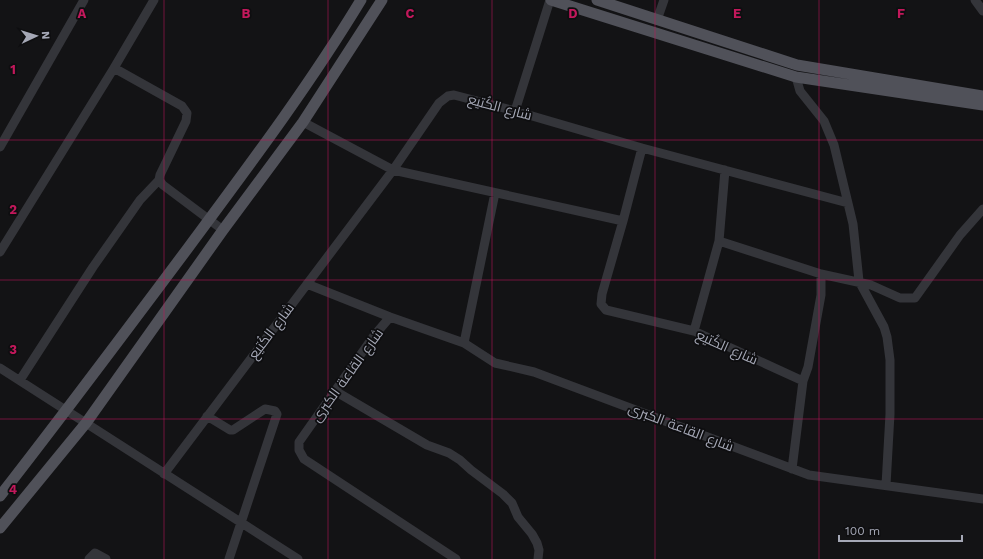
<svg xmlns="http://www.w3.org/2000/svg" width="983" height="559" font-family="'Work Sans',Cairo,sans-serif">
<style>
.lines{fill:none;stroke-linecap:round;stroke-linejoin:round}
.minor{stroke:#34353a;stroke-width:9}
.major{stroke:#505159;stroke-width:11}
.grid{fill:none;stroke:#c2185b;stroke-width:1;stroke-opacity:0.55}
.labels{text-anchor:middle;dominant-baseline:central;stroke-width:3.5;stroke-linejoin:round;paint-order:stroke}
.street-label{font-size:14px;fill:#a5a8b6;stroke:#0e0e10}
.grid-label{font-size:13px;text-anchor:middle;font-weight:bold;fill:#c2185b;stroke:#0e0e10;stroke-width:3.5;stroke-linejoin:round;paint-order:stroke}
</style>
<rect width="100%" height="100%" fill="#131315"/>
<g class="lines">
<!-- minor -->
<path class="minor" d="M 975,0 L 983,11
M 657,20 L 664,0
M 114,68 L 182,106 L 187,113 L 186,121 L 160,175 L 159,180 L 163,185 L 223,230
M 796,77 L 800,91 L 824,121 L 834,145 L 853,224 L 859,281 L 884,327 L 887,337 L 890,360 L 890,414 L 886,485
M 515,111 L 550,0
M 303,122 L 393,170 L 623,221
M 0,147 L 84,0
M 642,148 L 848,203
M 719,241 L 821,274 L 871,285 L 900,298 L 915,298 L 960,235 L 983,209
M 0,252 L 114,68 L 154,0
M 307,284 L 390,317 L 464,343 L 495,363 L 534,372 L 809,475 L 983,499
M 390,317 L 373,337 L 299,442 L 299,450 L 304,459 L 456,559
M 694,331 L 719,241 L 725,170
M 464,343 L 495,193
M 0,368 L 298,559
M 20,380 L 93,267 L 140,200 L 159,180
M 335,391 L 427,445 L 449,453 L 460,460 L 471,470 L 503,494 L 512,503 L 518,517 L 532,534 L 537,543 L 539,550 L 538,559
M 207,416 L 230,430 L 233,430 L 265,409 L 275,411 L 277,414 L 229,559
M 792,469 L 803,381 L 808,367 L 821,295 L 821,274
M 164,474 L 393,170 L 439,103 L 448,96 L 454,95 L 515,111 L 642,148 L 623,221 L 602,294 L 601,304 L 606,310 L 694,331 L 803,381
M 89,559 L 95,553 L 106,559"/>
<!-- major -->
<path class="major" d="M 551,0 L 796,77 L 983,105
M 597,0 L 797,65 L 983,96
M 0,496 C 64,414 126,331 188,248 C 248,167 309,86 361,0
M 0,528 L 86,423 L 223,230 L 303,122 L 382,0"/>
</g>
<!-- grid -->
<path class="grid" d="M 164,0 L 164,559M 328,0 L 328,559M 492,0 L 492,559M 655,0 L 655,559M 819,0 L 819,559M 0,140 L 983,140M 0,280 L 983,280M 0,419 L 983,419"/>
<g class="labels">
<!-- street labels -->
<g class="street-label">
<text transform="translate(500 107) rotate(15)">شارع الكُتيع</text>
<text transform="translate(271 331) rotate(-53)">شارع الكُتيع</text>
<text transform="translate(727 347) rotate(24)">شارع الكُتيع</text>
<text transform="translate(347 375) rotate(-54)">شارع القاعة الكبرى</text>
<text transform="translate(681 427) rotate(21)">شارع القاعة الكبرى</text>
</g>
</g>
<g class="grid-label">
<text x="82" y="18">A</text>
<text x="246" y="18">B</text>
<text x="410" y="18">C</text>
<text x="573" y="18">D</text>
<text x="737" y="18">E</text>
<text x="901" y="18">F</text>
<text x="13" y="74">1</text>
<text x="13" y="214">2</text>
<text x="13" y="354">3</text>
<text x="13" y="494">4</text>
</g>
<!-- north arrow -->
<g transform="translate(36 36) rotate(86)" stroke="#0e0e10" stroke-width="3" paint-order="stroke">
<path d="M0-3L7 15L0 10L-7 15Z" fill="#a5a8b6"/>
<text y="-6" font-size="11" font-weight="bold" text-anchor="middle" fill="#a5a8b6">N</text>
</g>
<!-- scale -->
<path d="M839 535v6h123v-6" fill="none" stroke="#a5a8b6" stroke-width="2"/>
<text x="845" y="535" font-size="12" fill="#a5a8b6" stroke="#0e0e10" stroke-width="3" paint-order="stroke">100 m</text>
</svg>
